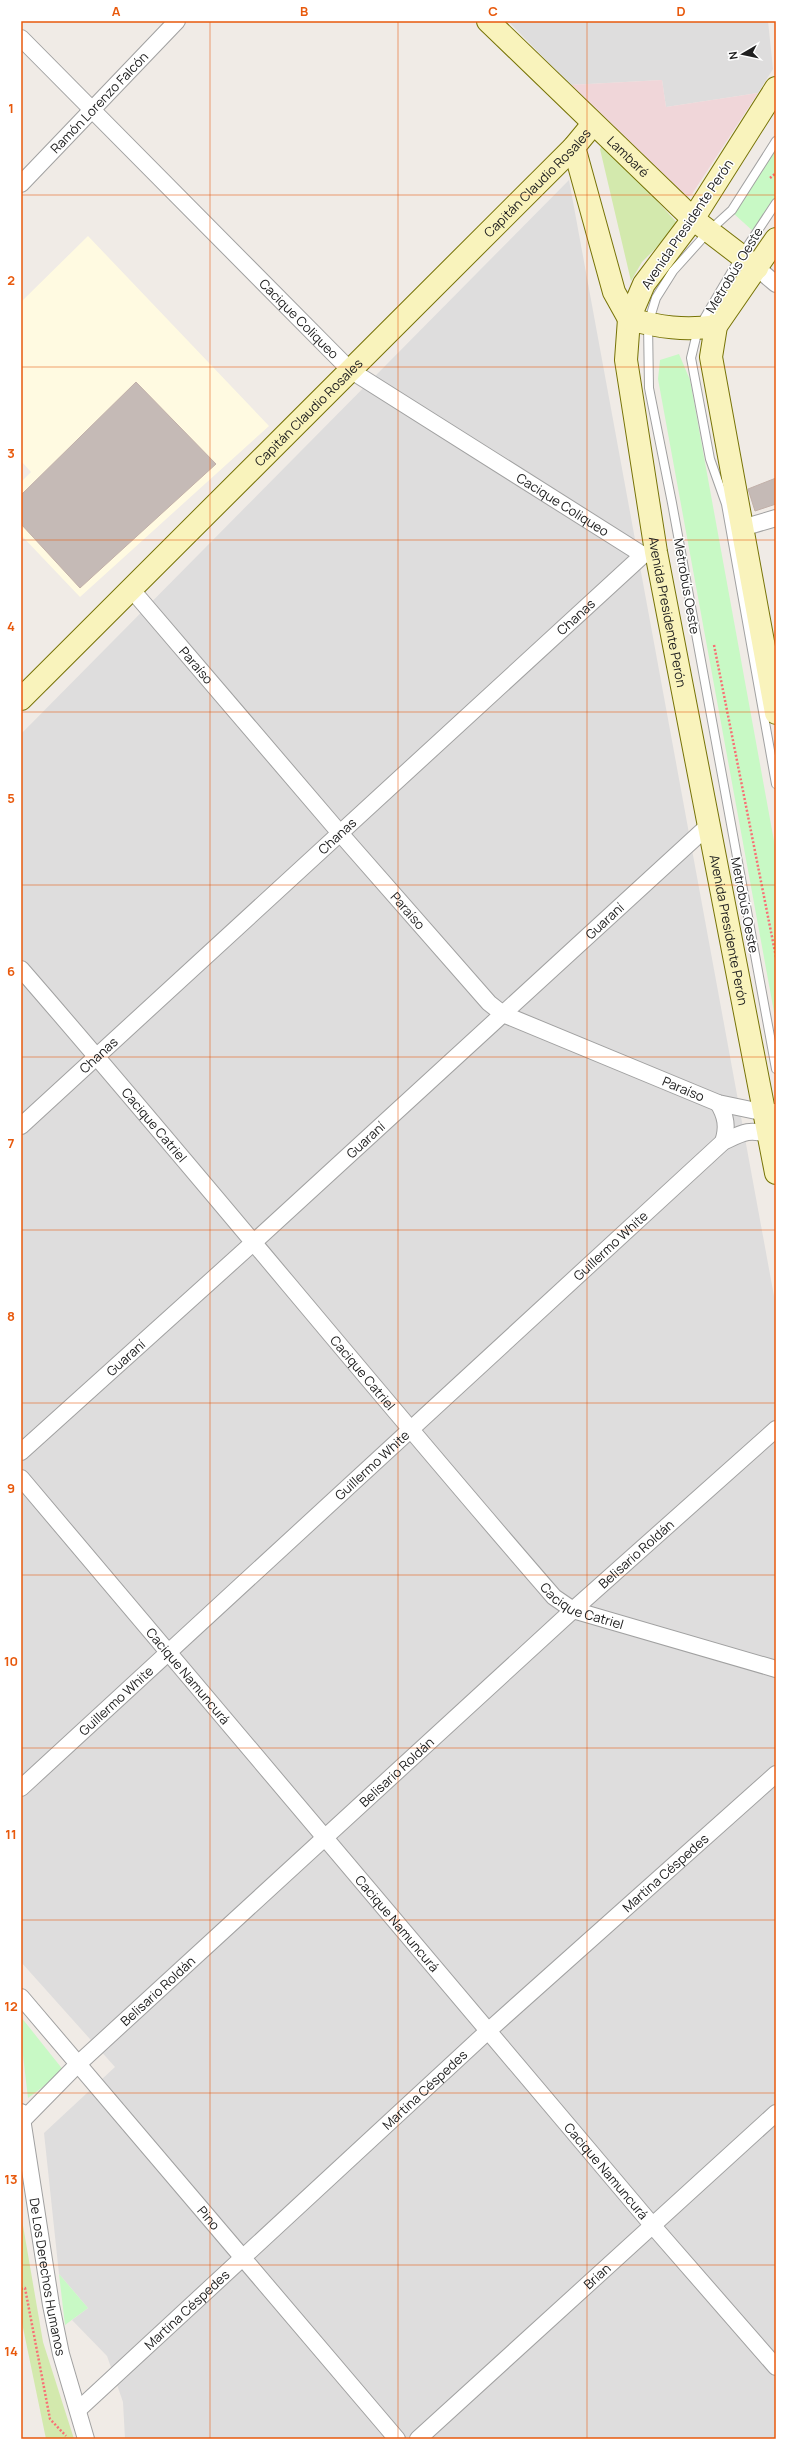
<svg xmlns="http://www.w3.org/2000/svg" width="797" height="2460" font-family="Manrope,sans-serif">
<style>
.residential{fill:#dedddd}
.commercial{fill:#f0d6d9}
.education{fill:#fffae1}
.grass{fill:#d3e9ad}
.park{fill:#c8f9c5}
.building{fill:#c5bab6;stroke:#c2b0a9}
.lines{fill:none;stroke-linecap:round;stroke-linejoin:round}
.lane-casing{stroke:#a1a1a1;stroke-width:10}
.street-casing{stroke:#a1a1a1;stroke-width:18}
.secondary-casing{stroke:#777307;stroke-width:24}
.path{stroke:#f87075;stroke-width:2.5;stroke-dasharray:2 2;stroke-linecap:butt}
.lane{stroke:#fff;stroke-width:8}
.street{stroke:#fff;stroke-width:16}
.secondary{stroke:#f9f3bc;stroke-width:22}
.grid{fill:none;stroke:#e8590c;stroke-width:1;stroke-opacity:0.55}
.labels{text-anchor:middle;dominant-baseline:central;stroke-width:3;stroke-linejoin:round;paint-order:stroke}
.street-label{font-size:13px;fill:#202020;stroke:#fff}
.neatline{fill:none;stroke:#e8590c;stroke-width:1.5}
.grid-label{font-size:13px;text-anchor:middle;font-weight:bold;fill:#e8590c}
</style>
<rect width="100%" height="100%" fill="#f0ebe6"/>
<!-- residential -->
<path class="residential" d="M 508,21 L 768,21 L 773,69 L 758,93 L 666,107 L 662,80 L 570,85 Z
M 569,180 L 776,1307 L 776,2439 L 125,2439 L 123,2402 L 107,2356 L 72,2320 L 88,2308 L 59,2274 L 44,2133 L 115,2067 L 21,1962 L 21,734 Z"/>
<!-- commercial -->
<path class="commercial" d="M 662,80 L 666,107 L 758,93 L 692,194 L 686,198 L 675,197 L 570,85 Z"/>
<!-- education -->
<path class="education" d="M 88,236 L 269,426 L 80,597 L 21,535 L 21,482 L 31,472 L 21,461 L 21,302 Z"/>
<!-- grass -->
<path class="grass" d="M 604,143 L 679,225 L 642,262 L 631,281 L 600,149 Z
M 21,2214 L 43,2342 L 74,2439 L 46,2439 L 21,2318 Z"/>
<!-- park -->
<path class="park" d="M 776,149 L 776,199 L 754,232 L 733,213 Z
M 679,354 L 690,380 L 776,852 L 776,1023 L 658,379 L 660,360 Z
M 21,2017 L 64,2071 L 28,2098 L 21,2038 Z
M 59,2274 L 88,2308 L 65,2325 Z"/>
<!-- building -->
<path class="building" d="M 136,382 L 216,464 L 80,588 L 21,524 L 21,495 Z
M 776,478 L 776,504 L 755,511 L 748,489 Z"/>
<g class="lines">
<defs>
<path id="lane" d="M 776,141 L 732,210 L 709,231 L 673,271 L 656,298 L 648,324 L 649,388 L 672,503 L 776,1069
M 776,203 L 741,256 L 698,329 L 691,358 L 710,459 L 726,504 L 776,784"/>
<g id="street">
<path id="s1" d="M 21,38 L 350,370 L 643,555"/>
<path id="s2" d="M 21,184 L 177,21"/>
<path d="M 757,268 L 776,284"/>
<path d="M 742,528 L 776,518"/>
<path id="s3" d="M 132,590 L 339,832 L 489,1003 L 503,1014 L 718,1103 L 766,1113 L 776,1112"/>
<path id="s4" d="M 21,969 C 201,1176 374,1390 554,1597 L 573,1610 L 776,1669"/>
<path d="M 718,1103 C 726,1116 728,1127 723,1142"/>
<path id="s5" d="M 21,1126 L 643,555 L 656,552"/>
<path id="s6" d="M 21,1452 L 254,1242 L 708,826"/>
<path id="s7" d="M 21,1478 L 653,2226 L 776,2367"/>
<path id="s8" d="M 21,1788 L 723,1142 C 742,1133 749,1128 769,1135"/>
<path id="s9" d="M 21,1997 L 397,2439"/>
<path id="s10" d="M 21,2112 L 51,2305 L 61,2354 L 86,2439"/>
<path id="s11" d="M 22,2121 L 78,2064 L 573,1610 L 776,1429"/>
<path id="s12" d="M 78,2410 L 488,2031 L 776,1774"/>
<path id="s13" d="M 418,2439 L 776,2113"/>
</g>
<g id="secondary">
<path id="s14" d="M 488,21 L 693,219 L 757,268"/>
<path id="s15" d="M 776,88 L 693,219 L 644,284 L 629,319 L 626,360 L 656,552 L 776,1173"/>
<path d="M 574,147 L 614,292 L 629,319 C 659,327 685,331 716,326"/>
<path d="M 776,239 L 716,326 L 711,357 L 776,713"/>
<path id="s16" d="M 21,699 L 574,147 L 593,124"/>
</g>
</defs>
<!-- lane casing -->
<use href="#lane" class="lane-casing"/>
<!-- street casing -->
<use href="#street" class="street-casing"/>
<!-- secondary casing -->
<use href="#secondary" class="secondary-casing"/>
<!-- path -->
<path class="path" d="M 770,178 L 776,173
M 714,645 L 776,957
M 21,2289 L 25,2288 L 50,2419 L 66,2436"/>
<!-- lane -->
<use href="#lane" class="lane"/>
<!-- street -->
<use href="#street" class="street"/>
<!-- secondary -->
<use href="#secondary" class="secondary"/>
</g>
<!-- grid -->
<path class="grid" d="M 210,21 L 210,2439M 398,21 L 398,2439M 587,21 L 587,2439M 21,195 L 776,195M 21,367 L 776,367M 21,540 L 776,540M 21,712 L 776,712M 21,885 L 776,885M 21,1057 L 776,1057M 21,1230 L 776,1230M 21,1403 L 776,1403M 21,1575 L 776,1575M 21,1748 L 776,1748M 21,1920 L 776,1920M 21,2093 L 776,2093M 21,2265 L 776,2265"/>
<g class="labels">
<!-- street labels -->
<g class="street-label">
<text stroke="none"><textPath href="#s2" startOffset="113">Ramón Lorenzo Falcón</textPath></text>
<text stroke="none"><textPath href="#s14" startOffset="195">Lambaré</textPath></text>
<text stroke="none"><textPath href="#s16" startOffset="730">Capitán Claudio Rosales</textPath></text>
<text transform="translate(687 224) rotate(-56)">Avenida Presidente Perón</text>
<text transform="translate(734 270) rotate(-59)">Metrobús Oeste</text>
<text stroke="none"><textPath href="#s1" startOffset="395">Cacique Coliqueo</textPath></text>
<text stroke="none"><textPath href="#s16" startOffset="406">Capitán Claudio Rosales</textPath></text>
<text stroke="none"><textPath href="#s1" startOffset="719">Cacique Coliqueo</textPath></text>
<text transform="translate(687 586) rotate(80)">Metrobús Oeste</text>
<text stroke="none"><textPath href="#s15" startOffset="571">Avenida Presidente Perón</textPath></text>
<text stroke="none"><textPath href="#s5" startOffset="753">Chanas</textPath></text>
<text stroke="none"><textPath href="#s3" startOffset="99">Paraíso</textPath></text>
<text stroke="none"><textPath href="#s5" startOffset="429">Chanas</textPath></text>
<text transform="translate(745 905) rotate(79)">Metrobús Oeste</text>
<text stroke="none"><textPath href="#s3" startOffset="423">Paraíso</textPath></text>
<text stroke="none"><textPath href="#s6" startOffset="789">Guaraní</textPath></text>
<text stroke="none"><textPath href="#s15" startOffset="895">Avenida Presidente Perón</textPath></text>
<text stroke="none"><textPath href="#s5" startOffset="105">Chanas</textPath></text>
<text stroke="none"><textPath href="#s3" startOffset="759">Paraíso</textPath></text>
<text stroke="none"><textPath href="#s4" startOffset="205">Cacique Catriel</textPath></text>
<text stroke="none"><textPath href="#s6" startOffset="465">Guaraní</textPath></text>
<text stroke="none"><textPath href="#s8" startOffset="801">Guillermo White</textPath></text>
<text stroke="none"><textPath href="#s6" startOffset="141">Guaraní</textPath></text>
<text stroke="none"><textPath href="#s4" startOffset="529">Cacique Catriel</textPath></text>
<text stroke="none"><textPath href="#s8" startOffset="477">Guillermo White</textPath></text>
<text stroke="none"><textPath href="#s11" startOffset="836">Belisario Roldán</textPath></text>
<text stroke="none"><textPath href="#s4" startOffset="853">Cacique Catriel</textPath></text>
<text stroke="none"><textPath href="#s7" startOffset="259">Cacique Namuncurá</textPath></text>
<text stroke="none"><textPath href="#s8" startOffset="129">Guillermo White</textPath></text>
<text stroke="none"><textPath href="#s11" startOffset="512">Belisario Roldán</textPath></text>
<text stroke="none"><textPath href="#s12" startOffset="796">Martina Céspedes</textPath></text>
<text stroke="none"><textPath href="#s7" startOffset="583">Cacique Namuncurá</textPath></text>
<text stroke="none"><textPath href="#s11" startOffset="188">Belisario Roldán</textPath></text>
<text stroke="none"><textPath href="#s12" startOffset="472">Martina Céspedes</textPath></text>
<text stroke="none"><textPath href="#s7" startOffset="907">Cacique Namuncurá</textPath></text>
<text stroke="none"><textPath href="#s9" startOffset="290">Pino</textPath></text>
<text stroke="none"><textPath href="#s10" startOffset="167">De Los Derechos Humanos</textPath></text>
<text stroke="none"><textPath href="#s13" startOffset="242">Brian</textPath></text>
<text stroke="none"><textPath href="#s12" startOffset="148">Martina Céspedes</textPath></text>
</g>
</g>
<!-- border -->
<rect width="797" height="2460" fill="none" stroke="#ffffff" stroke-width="44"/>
<!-- north arrow -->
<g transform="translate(743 54) rotate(261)" stroke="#ffffff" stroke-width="3" paint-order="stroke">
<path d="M0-3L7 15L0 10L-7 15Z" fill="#202020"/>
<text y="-6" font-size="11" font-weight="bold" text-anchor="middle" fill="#202020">N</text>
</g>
<rect x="22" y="22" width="753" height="2416" class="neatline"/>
<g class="grid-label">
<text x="116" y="16">A</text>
<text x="304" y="16">B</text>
<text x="493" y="16">C</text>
<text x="681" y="16">D</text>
<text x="11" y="113">1</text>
<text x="11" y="285">2</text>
<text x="11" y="458">3</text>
<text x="11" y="631">4</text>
<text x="11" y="803">5</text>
<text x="11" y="976">6</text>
<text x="11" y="1148">7</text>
<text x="11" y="1321">8</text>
<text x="11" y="1493">9</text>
<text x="11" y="1666">10</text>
<text x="11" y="1839">11</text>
<text x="11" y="2011">12</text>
<text x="11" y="2184">13</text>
<text x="11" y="2356">14</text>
</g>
</svg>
